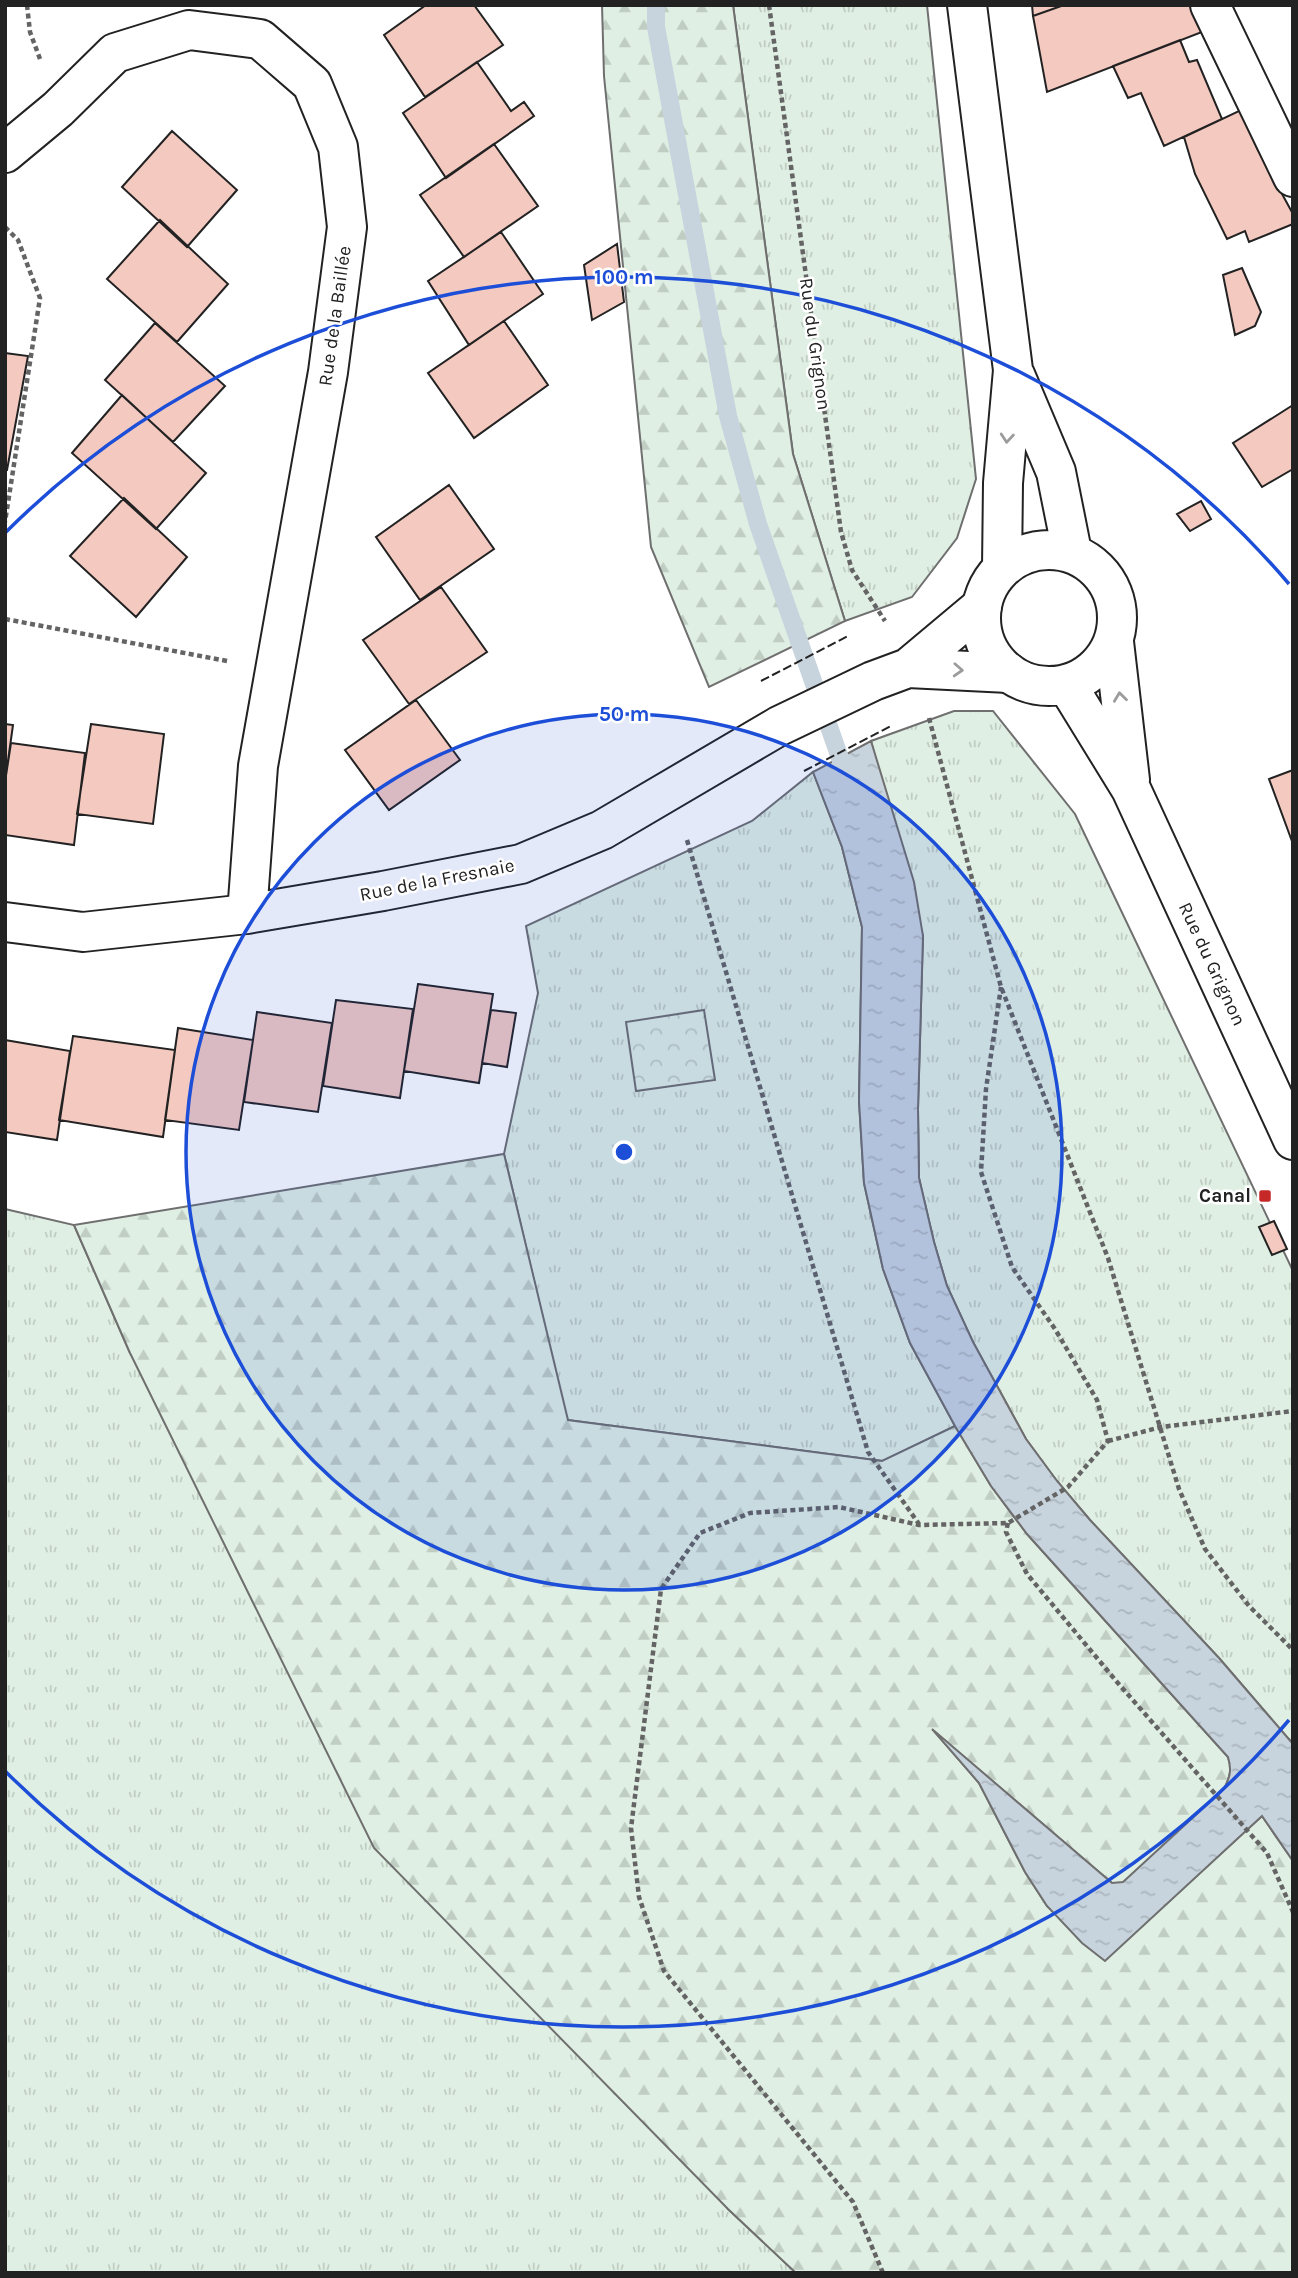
<svg xmlns="http://www.w3.org/2000/svg" width="1298" height="2278" font-family="Karla,sans-serif">
<style>
.grass{fill:url(#grass-tufts);stroke:#6f6f6f;stroke-width:2}
.forest{fill:url(#forest-firs);stroke:#6f6f6f;stroke-width:2}
.park{fill:url(#park-crowns);stroke:#6f6f6f;stroke-width:2}
.water{fill:url(#water-ripples);stroke:#6f6f6f;stroke-width:2}
.lines{fill:none;stroke-linecap:round;stroke-linejoin:round}
.stream{stroke:#c7d3dd;stroke-width:18}
.building{fill:#f3c9c0;stroke:#222;stroke-width:2}
.street-casing{stroke:#222;stroke-width:42}
.secondary-casing{stroke:#222;stroke-width:42}
.path{stroke:#646464;stroke-width:4.5;stroke-dasharray:5 3.5;stroke-linecap:butt}
.street{stroke:#fff;stroke-width:38}
.secondary{stroke:#fff;stroke-width:38}
.fence{stroke:#222;stroke-width:2;stroke-dasharray:9 3.5;stroke-linecap:butt}
.oneway{stroke:#9c9c9c}
.ring{fill:none;stroke:#1d4ed8;stroke-width:3.5}
.poi-dot{fill:#c62828;stroke:#fff;stroke-width:2.5}
.labels{text-anchor:middle;dominant-baseline:central;stroke-width:5;stroke-linejoin:round;paint-order:stroke}
.street-label{font-size:19px;fill:#222;stroke:#fff}
.poi-label{font-size:19px;font-weight:bold;fill:#222;stroke:#fff;text-anchor:end}
.centre{fill:#1d4ed8;stroke:#fff;stroke-width:3.5}
.ring-label{font-size:21px;text-anchor:middle;font-weight:bold;fill:#1d4ed8;stroke:#fff;stroke-width:5;stroke-linejoin:round;paint-order:stroke}
</style>
<defs>
<pattern id="grass-tufts" width="24" height="20" patternUnits="userSpaceOnUse" patternTransform="scale(1.75)"><rect width="24" height="20" fill="#e0efe3"/><path d="M3 7l-1-3M5 7V3M7 7l1-3M15 17l-1-3M17 17v-4M19 17l1-3" fill="none" stroke="#c0cdc2"/></pattern>
<pattern id="forest-firs" width="22" height="20" patternUnits="userSpaceOnUse" patternTransform="scale(1.75)"><rect width="22" height="20" fill="#e0efe3"/><path d="M5 1l3.5 6h-7zM16 11l3.5 6h-7z" fill="#c0cdc2"/></pattern>
<pattern id="park-crowns" width="20" height="18" patternUnits="userSpaceOnUse" patternTransform="scale(1.75)"><rect width="20" height="18" fill="#e0efe3"/><path d="M2 6a3 3 0 1 1 6 0M12 15a3 3 0 1 1 6 0" fill="none" stroke="#c0cdc2"/></pattern>
<pattern id="water-ripples" width="26" height="14" patternUnits="userSpaceOnUse" patternTransform="scale(1.75)"><rect width="26" height="14" fill="#c7d3dd"/><path d="M2 4q2-2 4 0t4 0M15 11q2-2 4 0t4 0" fill="none" stroke="#abb5bd"/></pattern>
</defs>
<rect width="100%" height="100%" fill="#fff"/>
<!-- grass -->
<path class="grass" d="M 733,5 L 927,5 L 976,479 L 957,538 L 912,597 L 845,621 L 793,454 Z
M 954,711 L 993,711 L 1075,814 L 1293,1271 L 1293,1744 L 1219,1658 L 1090,1520 L 1057,1481 L 1026,1439 L 973,1342 L 947,1286 L 934,1242 L 919,1178 L 918,1109 L 923,936 L 871,741 Z
M 813,772 L 842,847 L 862,927 L 859,1101 L 864,1183 L 883,1269 L 910,1343 L 955,1426 L 883,1461 L 567,1420 L 504,1154 L 538,993 L 526,926 L 752,821 Z
M 5,1209 L 74,1225 L 130,1353 L 728,2209 L 796,2273 L 5,2273 Z"/>
<!-- forest -->
<path class="forest" d="M 602,5 L 733,5 L 793,454 L 845,621 L 709,687 L 651,547 L 604,76 Z
M 504,1154 L 568,1420 L 882,1461 L 955,1426 L 991,1486 L 1027,1534 L 1228,1757 C 1232,1770 1230,1777 1224,1789 L 1123,1883 L 1112,1883 L 937,1734 L 979,1783 L 1025,1872 L 1047,1906 L 1105,1960 L 1262,1816 L 1293,1861 L 1293,2273 L 796,2273 L 728,2209 L 374,1848 L 130,1353 L 74,1225 Z"/>
<!-- park -->
<path class="park" d="M 704,1010 L 715,1080 L 636,1091 L 626,1022 Z"/>
<!-- water -->
<path class="water" d="M 871,741 L 914,882 L 923,936 L 918,1109 L 919,1178 L 934,1242 L 947,1286 L 973,1342 L 1026,1439 L 1057,1481 L 1090,1520 L 1219,1658 L 1293,1744 L 1293,1861 L 1262,1816 L 1105,1961 L 1082,1943 L 1047,1906 L 1025,1872 L 979,1783 L 932,1729 L 1112,1883 L 1123,1882 L 1224,1789 C 1230,1777 1232,1770 1228,1757 L 1027,1534 L 991,1486 L 955,1426 L 910,1343 L 883,1269 L 864,1183 L 859,1101 L 862,927 L 842,847 L 813,772 Z"/>
<g class="lines">
<!-- stream -->
<path class="stream" d="M 656,5 L 656,27 L 728,416 L 758,524 L 847,778"/>
</g>
<!-- building -->
<path class="building" d="M 426,5 L 474,5 L 503,45 L 425,97 L 384,35 Z
M 1032,5 L 1064,5 L 1033,16 Z
M 1064,5 L 1190,5 L 1202,32 L 1047,92 L 1033,16 Z
M 1180,40 L 1189,62 L 1197,60 L 1222,119 L 1164,146 L 1141,93 L 1128,98 L 1113,66 Z
M 477,62 L 511,111 L 524,102 L 534,116 L 446,178 L 403,113 Z
M 1241,110 L 1257,148 L 1293,214 L 1293,224 L 1249,242 L 1245,231 L 1227,239 L 1195,174 L 1184,137 Z
M 172,131 L 237,190 L 187,247 L 122,187 Z
M 494,144 L 538,206 L 464,257 L 420,195 Z
M 160,220 L 228,284 L 177,342 L 107,279 Z
M 501,232 L 543,294 L 469,345 L 428,281 Z
M 617,244 L 624,302 L 592,320 L 584,265 Z
M 1242,268 L 1261,312 L 1255,326 L 1235,335 L 1223,275 Z
M 504,321 L 548,385 L 474,438 L 428,373 Z
M 155,323 L 225,386 L 173,442 L 105,380 Z
M 5,353 L 28,356 L 7,470 L 5,470 Z
M 122,395 L 206,473 L 156,529 L 72,453 Z
M 1293,405 L 1293,469 L 1262,487 L 1233,443 Z
M 449,485 L 494,549 L 420,600 L 376,537 Z
M 124,498 L 187,557 L 136,617 L 70,556 Z
M 1201,501 L 1211,519 L 1190,531 L 1177,514 Z
M 441,587 L 487,652 L 409,704 L 363,640 Z
M 416,700 L 460,760 L 389,810 L 345,750 Z
M 5,724 L 13,725 L 5,782 Z
M 91,724 L 164,734 L 153,824 L 77,814 Z
M 11,743 L 85,753 L 74,845 L 5,835 L 5,782 Z
M 1293,770 L 1293,844 L 1269,779 Z
M 418,984 L 493,994 L 479,1083 L 404,1071 Z
M 336,1000 L 413,1009 L 400,1098 L 323,1086 Z
M 491,1010 L 516,1013 L 507,1067 L 482,1063 Z
M 257,1012 L 332,1023 L 318,1112 L 244,1102 Z
M 178,1028 L 253,1040 L 239,1130 L 165,1120 Z
M 73,1036 L 175,1050 L 163,1137 L 59,1120 Z
M 5,1040 L 70,1051 L 57,1140 L 5,1132 Z
M 1274,1221 L 1287,1249 L 1272,1255 L 1259,1227 Z"/>
<g class="lines">
<defs>
<path id="street" d="M 1210,5 L 1293,177
M 5,153 L 58,109 L 115,53 L 189,30 L 260,39 L 312,84 L 338,147 L 347,227 L 328,372 L 258,766 L 247,914
M 908,668 L 1009,673
M 5,922 L 83,932 L 247,914 L 383,891 L 521,864 L 602,830 L 779,726 L 873,681 L 908,668 L 982,606"/>
<path id="secondary" d="M 967,5 L 1013,370 L 1003,483 L 1002,568
M 1015,375 L 1056,472 L 1072,552
M981 618a68 68 0 1 1 136 0a68 68 0 1 1-136 0Z
M 1114,642 L 1130,780
M 1067,685 L 1131,789 L 1293,1140"/>
</defs>
<!-- street casing -->
<use href="#street" class="street-casing"/>
<!-- secondary casing -->
<use href="#secondary" class="secondary-casing"/>
<!-- path -->
<path class="path" d="M 27,5 L 30,32 L 40,59
M 769,5 L 841,532 L 852,570 L 885,621
M 5,227 L 18,240 L 40,298 L 5,522
M 5,619 L 227,661
M 929,718 L 1001,987 L 1108,1258 L 1179,1489 L 1205,1549 L 1249,1606 L 1293,1650
M 687,840 L 868,1452 L 919,1524
M 1108,1441 L 1161,1427 L 1293,1411
M 1008,1523 L 1006,1532 L 1027,1574 L 1117,1682 L 1267,1853 L 1293,1912
M 883,2273 L 853,2202 L 664,1971 L 639,1897 L 631,1828 L 661,1589 L 700,1533 L 750,1513 L 839,1507 L 919,1525 L 1008,1523 L 1068,1487 L 1108,1441 L 1097,1400 L 1055,1329 L 1012,1267 L 981,1172 L 986,1089 L 1001,987"/>
<!-- street -->
<use href="#street" class="street"/>
<!-- secondary -->
<use href="#secondary" class="secondary"/>
<!-- fence -->
<path class="fence" d="M 761,681 L 848,636
M 804,771 L 891,726"/>
</g>
<!-- one-way arrows -->
<defs><path id="oneway-chevron" d="M-2-3.5L2.5 0L-2 3.5" fill="none" stroke-width="1.6" stroke-linecap="round" stroke-linejoin="round" transform="scale(1.75)"/></defs>
<g class="oneway">
<use href="#oneway-chevron" transform="translate(1007 438) rotate(95)"/>
<use href="#oneway-chevron" transform="translate(958 670) rotate(3)"/>
<use href="#oneway-chevron" transform="translate(1120 697) rotate(-97)"/>
</g>
<!-- distance rings -->
<circle cx="624" cy="1152" r="438" fill="#1d4ed8" fill-opacity=".12"/>
<g class="ring">
<circle cx="624" cy="1152" r="438"/>
<path d="M1289 1720A875 875 0 0 1 5 1771M5 533A875 875 0 0 1 1289 584"/>
</g>
<!-- markers -->
<rect class="poi-dot" x="1258" y="1189" width="14" height="14" rx="3.5"/>
<g class="labels">
<!-- street labels -->
<g class="street-label">
<text transform="translate(335 316) rotate(-82)">Rue de la Baillée</text>
<text transform="translate(815 344) rotate(82)">Rue du Grignon</text>
<text transform="translate(437 880) rotate(-11)">Rue de la Fresnaie</text>
<text transform="translate(1212 964) rotate(65)">Rue du Grignon</text>
</g>
<!-- poi labels -->
<g class="poi-label">
<text x="1251" y="1196">Canal</text>
</g>
</g>
<circle cx="624" cy="1152" r="10" class="centre"/>
<g class="ring-label">
<text x="624" y="284">100 m</text>
<text x="624" y="721">50 m</text>
</g>
<!-- border -->
<rect width="1298" height="2278" fill="none" stroke="#222222" stroke-width="14"/>
</svg>
